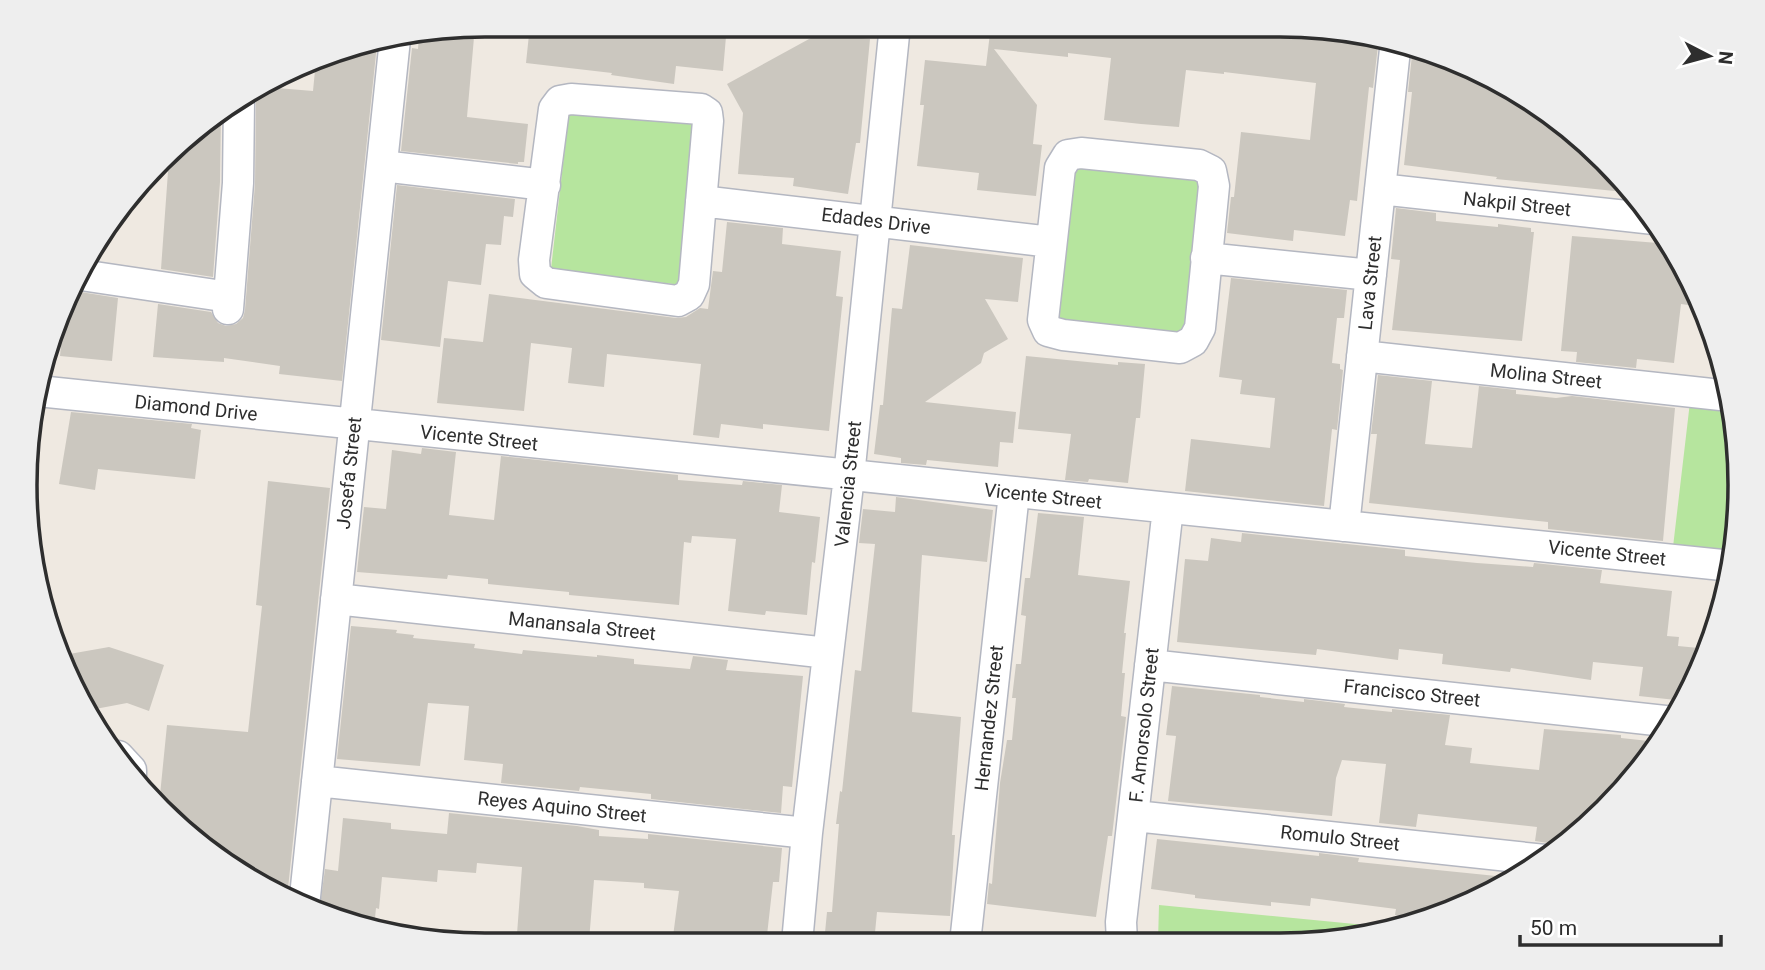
<svg xmlns="http://www.w3.org/2000/svg" width="1765" height="970" font-family="Roboto,sans-serif">
<style>
.green{fill:#b6e59e}
.building{fill:#cbc7bf}
.lines{fill:none;stroke-linecap:round;stroke-linejoin:round}
.street-casing{stroke:#b4b7c1;stroke-width:33}
.street{stroke:#fff;stroke-width:30}
.labels{text-anchor:middle;dominant-baseline:central;stroke-width:5;stroke-linejoin:round;paint-order:stroke}
.street-label{font-size:19px;fill:#2e2e2e;stroke:#fff}
.rim{fill:none;stroke:#2e2e2e;stroke-width:3.5}
</style>
<rect width="100%" height="100%" fill="#efe9e1"/>
<!-- green -->
<path class="green" d="M 570,103 L 701,119 L 681,285 L 551,269 Z
M 1072,166 L 1200,179 L 1183,339 L 1055,325 Z
M 1690,402 L 1732,407 L 1740,455 L 1735,554 L 1673,547 Z
M 1159,905 L 1396,928 L 1340,942 L 1158,942 Z"/>
<!-- building -->
<path class="building" d="M 530,25 L 592,25 L 592,28 L 641,34 L 642,25 L 727,25 L 723,71 L 676,66 L 674,84 L 611,75 L 612,73 L 526,63 Z
M 991,25 L 1310,25 L 1379,37 L 1373,88 L 1369,87 L 1357,201 L 1350,200 L 1345,236 L 1294,230 L 1293,241 L 1227,233 L 1231,197 L 1234,197 L 1241,132 L 1310,140 L 1316,83 L 1224,72 L 1224,74 L 1186,70 L 1179,127 L 1141,124 L 1104,120 L 1111,58 L 1068,53 L 1068,57 L 994,49 L 1037,105 L 1033,144 L 1042,145 L 1036,196 L 977,190 L 979,173 L 917,166 L 924,105 L 920,105 L 925,60 L 986,66 Z
M 475,26 L 467,117 L 528,124 L 524,162 L 518,162 L 518,164 L 401,151 L 412,48 L 418,49 L 419,35 Z
M 820,33 L 870,39 L 860,143 L 856,143 L 848,194 L 793,186 L 794,178 L 738,174 L 743,113 L 727,84 Z
M 370,43 L 377,44 L 342,381 L 279,374 L 280,366 L 224,358 L 224,362 L 153,357 L 158,304 L 211,312 L 218,323 L 226,326 L 236,324 L 243,318 L 245,310 L 255,184 L 256,101 L 254,93 L 265,87 L 313,91 L 316,60 L 337,49 Z
M 1413,46 L 1511,86 L 1584,139 L 1634,193 L 1496,179 L 1497,177 L 1404,165 L 1412,92 L 1408,92 Z
M 221,111 L 220,182 L 213,277 L 161,269 L 169,158 L 205,119 Z
M 397,185 L 515,199 L 513,217 L 504,216 L 501,245 L 486,244 L 481,285 L 448,281 L 440,347 L 381,340 Z
M 1396,208 L 1436,213 L 1436,221 L 1498,227 L 1498,224 L 1531,228 L 1531,232 L 1534,232 L 1522,341 L 1392,330 L 1400,260 L 1391,259 Z
M 727,222 L 783,228 L 782,244 L 841,251 L 836,296 L 843,297 L 829,431 L 763,424 L 763,429 L 721,424 L 719,438 L 693,435 L 701,364 L 607,354 L 604,387 L 568,383 L 572,348 L 531,343 L 524,411 L 437,403 L 444,338 L 483,342 L 489,294 L 676,318 L 686,317 L 700,308 L 708,309 L 713,271 L 722,272 Z
M 1572,236 L 1670,244 L 1691,278 L 1688,305 L 1681,304 L 1674,363 L 1637,359 L 1636,368 L 1576,362 L 1577,352 L 1561,351 Z
M 910,245 L 1023,258 L 1018,302 L 985,299 L 1008,339 L 984,353 L 981,363 L 925,402 L 1016,412 L 1013,443 L 1000,442 L 998,467 L 927,460 L 926,465 L 901,463 L 901,458 L 874,454 L 880,405 L 883,405 L 892,308 L 902,309 Z
M 1231,278 L 1347,290 L 1344,318 L 1337,318 L 1332,363 L 1340,364 L 1340,369 L 1343,370 L 1337,430 L 1332,429 L 1324,506 L 1185,491 L 1191,439 L 1270,448 L 1275,398 L 1240,394 L 1242,380 L 1219,377 Z
M 74,291 L 118,298 L 112,361 L 60,356 L 64,314 Z
M 1026,356 L 1118,365 L 1118,362 L 1145,364 L 1140,418 L 1136,418 L 1128,483 L 1089,479 L 1088,482 L 1065,480 L 1071,434 L 1018,429 Z
M 1378,375 L 1432,381 L 1425,444 L 1472,448 L 1479,386 L 1516,390 L 1516,394 L 1556,398 L 1572,396 L 1675,408 L 1663,541 L 1548,529 L 1548,522 L 1369,503 L 1377,434 L 1371,434 Z
M 71,412 L 192,424 L 191,428 L 201,430 L 195,479 L 98,469 L 95,490 L 59,484 Z
M 422,448 L 456,452 L 449,515 L 494,520 L 501,456 L 678,475 L 678,480 L 742,485 L 743,481 L 782,485 L 779,512 L 820,517 L 815,563 L 812,562 L 807,615 L 766,611 L 765,615 L 728,611 L 736,539 L 692,536 L 691,543 L 684,542 L 679,605 L 569,595 L 569,592 L 488,584 L 488,579 L 448,575 L 447,579 L 357,572 L 364,507 L 386,509 L 392,450 L 421,454 Z
M 268,481 L 330,488 L 287,898 L 254,884 L 159,805 L 167,725 L 248,732 L 262,606 L 256,605 Z
M 896,497 L 993,510 L 987,562 L 922,555 L 912,712 L 961,717 L 952,835 L 955,835 L 950,916 L 877,912 L 874,943 L 824,943 L 827,912 L 832,912 L 839,824 L 836,824 L 840,791 L 842,792 L 855,670 L 861,671 L 875,544 L 859,543 L 863,509 L 895,512 Z
M 1038,513 L 1084,517 L 1078,575 L 1130,581 L 1124,633 L 1126,633 L 1122,673 L 1125,673 L 1121,716 L 1126,717 L 1112,836 L 1108,836 L 1096,917 L 987,904 L 989,883 L 992,884 L 1000,783 L 1007,740 L 1012,740 L 1016,698 L 1012,698 L 1016,664 L 1021,664 L 1026,616 L 1021,615 L 1025,578 L 1030,578 Z
M 1242,533 L 1405,550 L 1405,556 L 1477,563 L 1533,567 L 1534,563 L 1602,570 L 1600,583 L 1672,591 L 1667,636 L 1679,637 L 1678,646 L 1709,649 L 1685,701 L 1639,696 L 1643,667 L 1593,662 L 1591,680 L 1511,668 L 1510,672 L 1442,664 L 1443,654 L 1399,649 L 1398,660 L 1317,649 L 1316,655 L 1177,642 L 1185,559 L 1208,561 L 1211,538 L 1241,542 Z
M 351,626 L 397,630 L 396,633 L 414,635 L 413,638 L 475,644 L 474,648 L 522,654 L 523,650 L 597,657 L 597,655 L 634,659 L 634,664 L 690,669 L 693,656 L 728,660 L 726,670 L 803,676 L 792,787 L 783,786 L 781,813 L 651,799 L 651,794 L 580,787 L 579,791 L 501,783 L 503,764 L 464,760 L 469,706 L 428,703 L 420,766 L 337,759 Z
M 109,647 L 164,665 L 149,711 L 127,703 L 90,710 L 58,656 Z
M 1172,686 L 1260,695 L 1260,697 L 1304,702 L 1304,699 L 1345,704 L 1344,707 L 1392,712 L 1392,709 L 1450,715 L 1445,745 L 1472,748 L 1470,763 L 1539,770 L 1544,729 L 1621,735 L 1621,738 L 1658,742 L 1606,810 L 1558,849 L 1548,843 L 1535,841 L 1537,827 L 1418,814 L 1416,827 L 1379,823 L 1386,764 L 1342,760 L 1336,778 L 1332,816 L 1168,801 L 1176,736 L 1166,735 Z
M 449,813 L 577,826 L 599,830 L 599,836 L 648,839 L 648,834 L 782,848 L 779,882 L 773,882 L 766,944 L 672,944 L 679,891 L 644,888 L 644,883 L 594,880 L 589,941 L 517,934 L 522,867 L 477,863 L 476,873 L 438,870 L 437,882 L 382,877 L 379,909 L 376,908 L 374,928 L 337,921 L 319,913 L 325,869 L 338,871 L 343,818 L 391,823 L 391,829 L 447,834 Z
M 1157,839 L 1319,856 L 1319,853 L 1359,858 L 1358,862 L 1516,878 L 1432,919 L 1395,915 L 1396,909 L 1311,898 L 1310,906 L 1271,902 L 1271,906 L 1195,898 L 1195,895 L 1151,889 Z"/>
<g class="lines">
<defs>
<path id="street" d="M 571,99 L 701,109 L 707,113 L 708,121 L 694,284 L 689,295 L 678,301 L 546,283 L 535,274 L 534,260 L 554,109 L 560,101 Z
M 1081,153 L 1199,165 L 1211,171 L 1214,186 L 1200,328 L 1193,341 L 1180,348 L 1063,335 L 1048,331 L 1043,320 L 1060,168 L 1068,155 Z
M 382,166 L 545,185
M 1380,189 L 1654,219
M 701,201 L 1051,242
M 1206,258 L 1371,275
M 81,275 L 229,297
M 228,309 L 238,183 L 239,101
M 1362,356 L 1730,396
M 38,391 L 1732,566
M 1344,526 L 1396,40
M 336,599 L 828,653
M 1150,665 L 1674,722
M 118,756 L 131,770 L 131,776
M 317,781 L 807,833
M 1135,816 L 1545,860
M 304,906 L 395,39
M 1122,942 L 1121,922 L 1168,508
M 797,943 L 807,833 L 849,476 L 895,25
M 965,943 L 1014,493"/>
</defs>
<!-- street casing -->
<use href="#street" class="street-casing"/>
<!-- street -->
<use href="#street" class="street"/>
</g>
<g class="labels">
<!-- street labels -->
<g class="street-label">
<text transform="translate(1517 204) rotate(6)">Nakpil Street</text>
<text transform="translate(876 221) rotate(7)">Edades Drive</text>
<text transform="translate(1370 283) rotate(-84)">Lava Street</text>
<text transform="translate(1546 376) rotate(6)">Molina Street</text>
<text transform="translate(196 408) rotate(6)">Diamond Drive</text>
<text transform="translate(479 438) rotate(6)">Vicente Street</text>
<text transform="translate(349 473) rotate(-84)">Josefa Street</text>
<text transform="translate(848 484) rotate(-84)">Valencia Street</text>
<text transform="translate(1043 496) rotate(6)">Vicente Street</text>
<text transform="translate(1607 553) rotate(6)">Vicente Street</text>
<text transform="translate(582 626) rotate(6)">Manansala Street</text>
<text transform="translate(1412 693) rotate(6)">Francisco Street</text>
<text transform="translate(989 718) rotate(-84)">Hernandez Street</text>
<text transform="translate(1144 725) rotate(-84)">F. Amorsolo Street</text>
<text transform="translate(562 807) rotate(6)">Reyes Aquino Street</text>
<text transform="translate(1340 838) rotate(6)">Romulo Street</text>
</g>
</g>
<!-- crop -->
<path d="M0 0H1765V970H0ZM485 37H1280A448 448 0 0 1 1728 485V485A448 448 0 0 1 1280 933H485A448 448 0 0 1 37 485V485A448 448 0 0 1 485 37Z" fill="#eee" fill-rule="evenodd"/>
<path class="rim" d="M485 37H1280A448 448 0 0 1 1728 485V485A448 448 0 0 1 1280 933H485A448 448 0 0 1 37 485V485A448 448 0 0 1 485 37Z"/>
<!-- north arrow -->
<g transform="translate(1709 56) rotate(96)" stroke="#ffffff" stroke-width="5" paint-order="stroke">
<path d="M0-5L12 26L0 18L-12 26Z" fill="#2e2e2e"/>
<text y="-10" font-size="19" font-weight="bold" text-anchor="middle" fill="#2e2e2e">N</text>
</g>
<!-- scale -->
<path d="M1520 935v10h201v-10" fill="none" stroke="#2e2e2e" stroke-width="3.5"/>
<text x="1530" y="935" font-size="21" fill="#2e2e2e" stroke="#ffffff" stroke-width="5" paint-order="stroke">50 m</text>
</svg>
